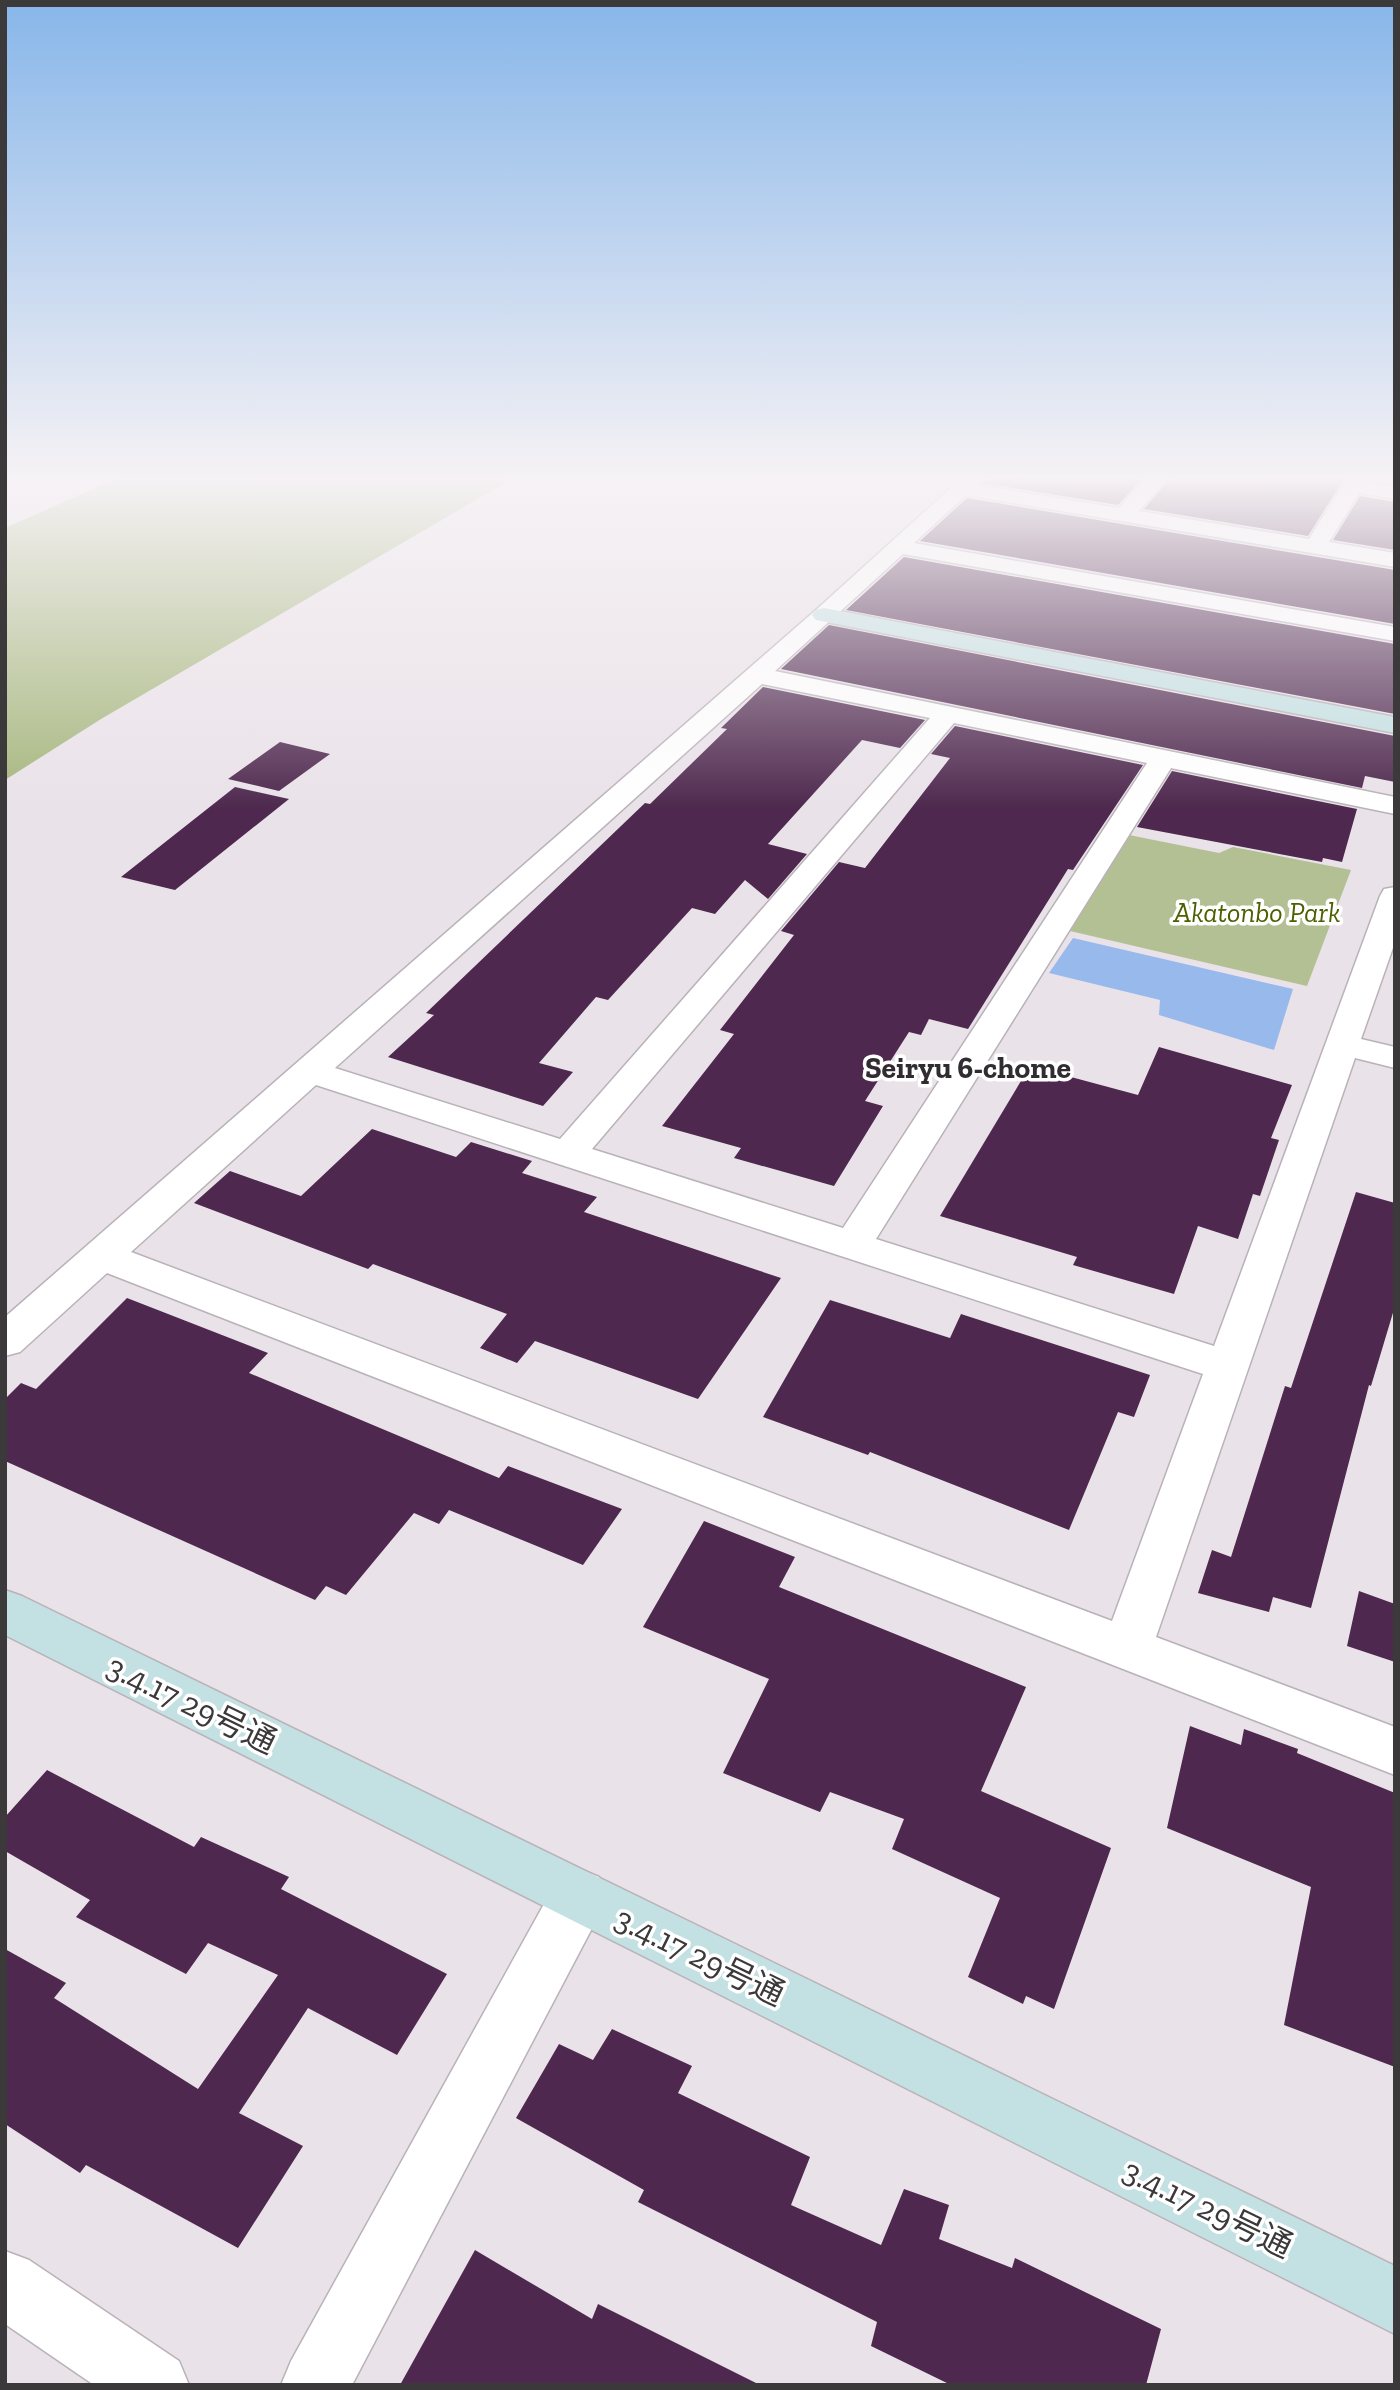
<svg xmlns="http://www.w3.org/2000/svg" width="1400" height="2390" font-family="'Zilla Slab','Noto Sans JP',serif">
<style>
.green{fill:#b3c094}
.forest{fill:#a5b67c}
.water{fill:#97b9eb}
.building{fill:#4e284e}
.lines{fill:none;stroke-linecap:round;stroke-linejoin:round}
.street-casing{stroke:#b9b2b8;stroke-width:3}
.secondary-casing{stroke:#b9b2b8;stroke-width:3}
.street{fill:#fff;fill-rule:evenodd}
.secondary{fill:#c3e0e2;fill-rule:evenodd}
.labels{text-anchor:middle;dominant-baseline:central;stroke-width:7;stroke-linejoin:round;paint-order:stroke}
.park-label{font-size:28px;font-style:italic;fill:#4d6000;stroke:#fff}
.neighbourhood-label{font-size:30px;font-weight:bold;fill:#312c31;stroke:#fff}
.near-street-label{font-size:33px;fill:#3c393b;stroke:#fff}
</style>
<rect width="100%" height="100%" fill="#eae2e9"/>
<!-- green -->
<path class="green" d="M 1129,835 L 1219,853 L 1233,847 L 1351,870 L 1307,986 L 1070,931 Z"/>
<!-- forest -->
<path class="forest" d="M 123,476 L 517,476 L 101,719 L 5,780 L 5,528 Z"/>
<!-- water -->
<path class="water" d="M 1073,938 L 1293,989 L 1274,1050 L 1159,1015 L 1160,1000 L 1049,973 Z"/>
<!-- building -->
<path class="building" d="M 987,476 L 1145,476 L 1118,505 L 982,483 Z
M 1172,476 L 1346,476 L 1308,536 L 1144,509 Z
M 1360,496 L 1395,502 L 1395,550 L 1333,540 Z
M 967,498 L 1395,570 L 1395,624 L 920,541 Z
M 904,557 L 1395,644 L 1395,714 L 846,610 Z
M 829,625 L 1395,736 L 1395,782 L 1365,776 L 1362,788 L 781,669 Z
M 763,687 L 925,720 L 900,748 L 862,740 L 768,844 L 807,854 L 768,899 L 745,880 L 715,914 L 692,908 L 608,1000 L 596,997 L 539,1063 L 573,1072 L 543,1106 L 388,1057 L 434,1015 L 426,1013 L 645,803 L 650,804 L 727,729 L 721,728 Z
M 955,726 L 1143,765 L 1073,870 L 1068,869 L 968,1029 L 929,1019 L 921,1035 L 909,1032 L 865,1101 L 883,1106 L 834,1186 L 734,1158 L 741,1148 L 662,1126 L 734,1034 L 720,1030 L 794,935 L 781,931 L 839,862 L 865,868 L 950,758 L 931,754 Z
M 280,742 L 330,754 L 279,791 L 228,779 Z
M 1172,771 L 1357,809 L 1342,862 L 1323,858 L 1322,862 L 1137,827 Z
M 235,787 L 289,799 L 175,890 L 121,877 Z
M 1159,1047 L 1292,1085 L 1271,1138 L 1279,1140 L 1260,1196 L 1253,1194 L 1238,1239 L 1198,1226 L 1174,1294 L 1073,1265 L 1077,1257 L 940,1216 L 1030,1066 L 1138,1095 Z
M 372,1129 L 456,1157 L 471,1142 L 532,1161 L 522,1173 L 597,1197 L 584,1212 L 781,1278 L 698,1399 L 535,1341 L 517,1363 L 480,1348 L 507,1314 L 373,1264 L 368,1269 L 194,1203 L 230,1171 L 301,1196 Z
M 1356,1192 L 1395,1203 L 1395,1306 L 1371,1386 L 1369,1385 L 1311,1608 L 1273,1597 L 1269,1612 L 1198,1593 L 1212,1550 L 1231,1557 L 1285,1386 L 1291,1388 Z
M 127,1298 L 268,1353 L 249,1373 L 499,1478 L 508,1466 L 622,1509 L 583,1565 L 449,1510 L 439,1524 L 414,1513 L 346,1595 L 326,1586 L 315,1600 L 5,1461 L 5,1399 L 21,1383 L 36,1389 Z
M 830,1300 L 950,1338 L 961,1314 L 1150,1375 L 1134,1417 L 1118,1412 L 1069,1530 L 870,1452 L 868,1455 L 763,1417 Z
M 704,1521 L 795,1557 L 779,1587 L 1026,1687 L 981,1791 L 1111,1848 L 1054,2009 L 1026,1996 L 1023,2004 L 968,1977 L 1000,1898 L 892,1849 L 904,1819 L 830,1792 L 820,1812 L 723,1773 L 769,1679 L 643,1627 Z
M 1359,1591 L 1395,1604 L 1395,1662 L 1347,1646 Z
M 1190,1726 L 1241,1745 L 1244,1729 L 1298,1749 L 1297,1753 L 1395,1793 L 1395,2067 L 1284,2025 L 1311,1887 L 1167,1828 Z
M 47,1770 L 194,1847 L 201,1837 L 289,1877 L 281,1889 L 447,1974 L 397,2055 L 308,2008 L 239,2113 L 303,2146 L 238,2248 L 86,2165 L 80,2173 L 5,2124 L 5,1949 L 66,1983 L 54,1998 L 198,2089 L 278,1975 L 208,1943 L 186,1974 L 76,1917 L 90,1900 L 5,1851 L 5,1817 Z
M 612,2029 L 692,2066 L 678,2093 L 810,2157 L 791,2205 L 881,2245 L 904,2189 L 949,2205 L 939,2239 L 1012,2268 L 1015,2258 L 1161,2329 L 1146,2385 L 951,2385 L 871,2346 L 877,2322 L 638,2202 L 644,2190 L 516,2118 L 559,2044 L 593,2060 Z
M 475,2250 L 592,2319 L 598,2304 L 760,2385 L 400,2385 Z"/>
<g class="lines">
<defs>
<path id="street" d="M 964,476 L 985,476 L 977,485 L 1119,508 L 1148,476 L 1169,476 L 1139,511 L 1309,539 L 1349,476 L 1369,476 L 1365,482 L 1395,487 L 1395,499 L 1359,493 L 1329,542 L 1395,553 L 1395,567 L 966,495 L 914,543 L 1395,627 L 1395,641 L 903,554 L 775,671 L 1395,797 L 1395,814 L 1171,768 L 876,1239 L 1214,1346 L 1380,896 L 1384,889 L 1395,887 L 1395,942 L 1361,1039 L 1395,1047 L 1395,1068 L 1355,1058 L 1156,1637 L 1395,1727 L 1395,1775 L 107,1273 L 20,1352 L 5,1356 L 5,1317 L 816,610 ZM 762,684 L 930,718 L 560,1139 L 335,1068 ZM 954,723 L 1147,763 L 843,1228 L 592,1149 ZM 316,1085 L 1203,1374 L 1112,1621 L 131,1252 Z
M 579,1869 L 599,1877 L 607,1896 L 599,1915 L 352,2385 L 281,2385 L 291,2361 L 559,1877 Z
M 5,2251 L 29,2260 L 179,2361 L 189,2385 L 94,2385 L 5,2324 Z"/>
<path id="secondary" d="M 824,608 L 1395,717 L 1395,733 L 816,620 L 812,615 L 816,610 Z
M 5,1590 L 22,1596 L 1395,2266 L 1395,2334 L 5,1635 Z"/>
</defs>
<!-- street casing -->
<use href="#street" class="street-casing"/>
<!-- secondary casing -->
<use href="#secondary" class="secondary-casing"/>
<!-- street -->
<use href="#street" class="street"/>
<!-- secondary -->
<use href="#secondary" class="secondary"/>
</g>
<!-- sky -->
<linearGradient id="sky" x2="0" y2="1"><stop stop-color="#87b6e9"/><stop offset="0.59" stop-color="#f6f2f5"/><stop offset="1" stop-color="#f6f2f5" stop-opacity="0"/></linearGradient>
<rect width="1400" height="810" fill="url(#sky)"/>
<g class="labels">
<!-- park labels -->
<g class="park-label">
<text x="1257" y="912">Akatonbo Park</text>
</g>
<!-- neighbourhood labels -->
<g class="neighbourhood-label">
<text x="968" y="1068">Seiryu 6-chome</text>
</g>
<!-- near-street labels -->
<g class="near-street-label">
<text transform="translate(192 1704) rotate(26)">3.4.17 29号通</text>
<text transform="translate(700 1956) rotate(26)">3.4.17 29号通</text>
<text transform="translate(1208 2208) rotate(26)">3.4.17 29号通</text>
</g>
</g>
<!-- border -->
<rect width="1400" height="2390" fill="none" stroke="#3c393b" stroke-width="14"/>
</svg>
